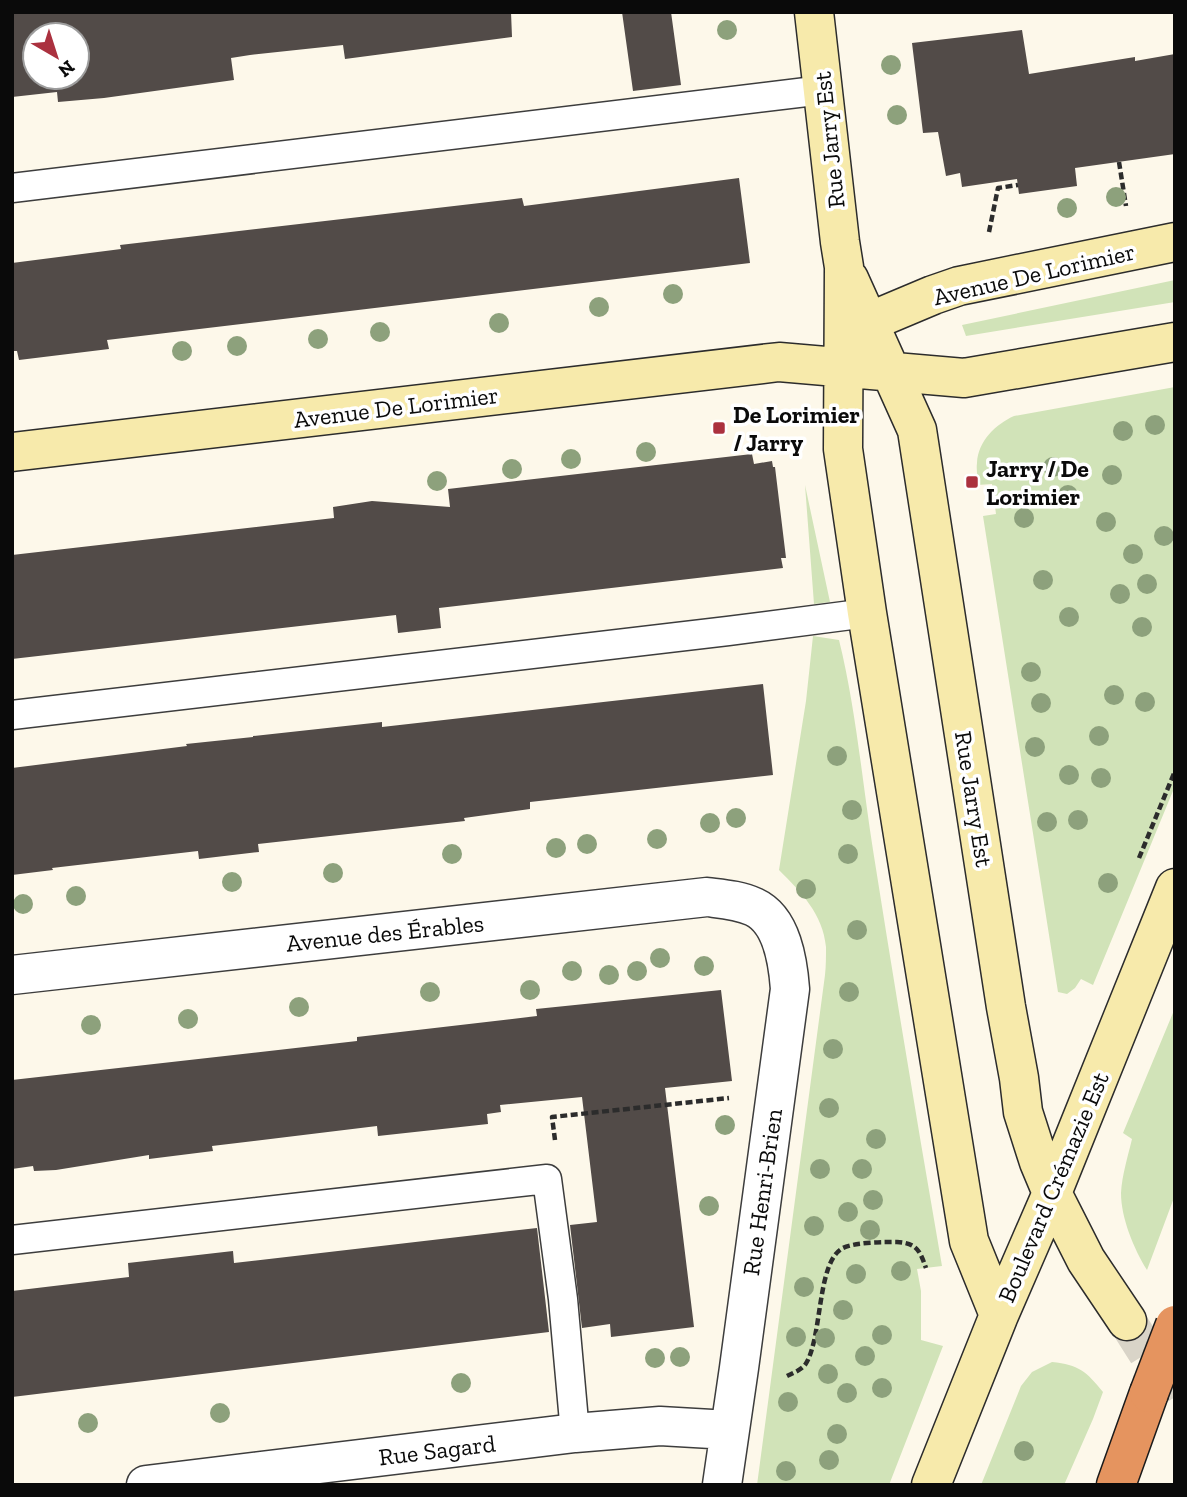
<svg xmlns="http://www.w3.org/2000/svg" width="1187" height="1497" font-family="'Zilla Slab',serif">
<style>
.green{fill:#d1e3b8}
.building{fill:#524b48;fill-rule:evenodd}
.lines{fill:none;stroke-linecap:round;stroke-linejoin:round}
.secondary-tunnel{stroke:#d9d4c8;stroke-width:38;stroke-dasharray:38 19;stroke-linecap:butt}
.lane-casing{stroke:#3d3d3d;stroke-width:31}
.street-casing{stroke:#3d3d3d;stroke-width:41}
.secondary-casing{stroke:#2c2c2c;stroke-width:41}
.highway-casing{stroke:#1b1b1b;stroke-width:41}
.path{stroke:#2c2c2c;stroke-width:4.5;stroke-dasharray:7 3.5;stroke-linecap:butt}
.lane{stroke:#fff;stroke-width:28}
.street{stroke:#fff;stroke-width:38}
.secondary{stroke:#f7eaab;stroke-width:38}
.highway{stroke:#e5945f;stroke-width:38}
.highway-bridge-casing{stroke:#1b1b1b;stroke-width:41;stroke-linecap:butt}
.highway-bridge{stroke:#e5945f;stroke-width:38}
.tree{fill:#8da17c}
.poi-dot{fill:#ab313f;stroke:#fff;stroke-width:2.5}
.labels{text-anchor:middle;dominant-baseline:central;stroke-width:7;stroke-linejoin:round;paint-order:stroke}
.street-label{font-size:24px;fill:#0a0a0a;stroke:#fff}
.poi-label{font-size:24px;font-weight:bold;fill:#0a0a0a;stroke:#fff;text-anchor:start}
</style>
<rect width="100%" height="100%" fill="#fdf8ea"/>
<!-- green -->
<path class="green" d="M 1175,280 L 1175,302 L 966,336 L 962,325 Z
M 1175,387 L 1175,786 L 1093,985 L 1081,979 L 1075,988 L 1067,994 L 1058,992 L 983,516 L 996,514 L 992,484 L 978,485 C 978,478 976,470 977,463 C 978,441 996,424 1014,416 Z
M 805,485 L 830,602 L 814,604 Z
M 813,636 L 839,640 C 856,709 862,780 873,850 C 895,989 918,1128 942,1266 L 917,1269 L 921,1291 L 921,1340 L 943,1346 L 889,1485 L 757,1485 L 825,975 C 826,966 826,956 826,947 C 823,914 801,892 779,870 L 806,701 Z
M 1175,1008 L 1175,1195 L 1147,1270 C 1134,1249 1121,1218 1121,1193 C 1122,1175 1128,1156 1132,1139 L 1123,1133 Z
M 1052,1362 C 1079,1365 1086,1371 1103,1392 L 1093,1419 L 1064,1485 L 981,1485 L 1021,1386 L 1032,1372 Z"/>
<!-- building -->
<path class="building" d="M 12,12 L 511,12 L 512,37 L 345,59 L 343,45 L 250,55 L 231,58 L 234,80 L 104,98 L 58,102 L 57,92 L 12,97 ZM 35,35 L 77,35 L 77,77 L 35,77 Z
M 622,12 L 671,12 L 681,85 L 633,91 Z
M 1022,30 L 1029,74 L 1135,57 L 1135,61 L 1175,54 L 1175,154 L 1075,168 L 1077,186 L 1019,194 L 1017,179 L 962,187 L 960,173 L 946,176 L 938,132 L 923,133 L 912,43 Z
M 739,178 L 750,263 L 107,340 L 109,349 L 19,360 L 17,351 L 12,351 L 12,263 L 121,249 L 120,245 L 522,198 L 524,206 Z
M 752,454 L 754,464 L 772,461 L 773,467 L 775,467 L 786,558 L 781,558 L 783,568 L 439,608 L 441,628 L 398,633 L 396,615 L 12,659 L 12,555 L 334,518 L 333,507 L 372,501 L 450,507 L 448,489 Z
M 763,684 L 773,775 L 530,802 L 530,809 L 464,818 L 465,821 L 258,844 L 259,852 L 199,859 L 198,851 L 52,868 L 53,870 L 12,875 L 12,768 L 187,746 L 186,744 L 253,737 L 253,736 L 382,722 L 382,727 Z
M 721,990 L 732,1081 L 665,1088 L 694,1327 L 611,1337 L 610,1324 L 582,1328 L 570,1225 L 597,1222 L 582,1097 L 500,1105 L 501,1112 L 487,1114 L 488,1124 L 378,1136 L 377,1126 L 212,1146 L 213,1151 L 149,1159 L 149,1155 L 56,1170 L 34,1171 L 33,1166 L 12,1169 L 12,1080 L 357,1041 L 357,1037 L 537,1016 L 536,1009 Z
M 537,1228 L 549,1332 L 12,1397 L 12,1291 L 129,1277 L 128,1263 L 233,1251 L 234,1263 Z"/>
<g class="lines">
<!-- secondary-tunnel -->
<path class="secondary-tunnel" d="M 1127,1321 L 1175,1397"/>
<defs>
<path id="lane" d="M 12,188 L 823,90
M 12,715 L 728,631 L 867,613
M 12,1240 L 547,1179 L 563,1299 L 575,1433"/>
<path id="street" d="M 12,975 L 707,897 C 723,899 739,900 754,907 C 782,920 788,962 790,989 L 739,1368 L 722,1485
M 146,1485 L 575,1433 L 660,1426 L 729,1430"/>
<path id="secondary" d="M 814,12 L 840,242 L 844,267 L 843,449 L 867,613 L 969,1241 L 999,1315
M 849,279 L 917,430 L 1006,1007 L 1019,1078 L 1023,1112 L 1039,1162 L 1052,1193 L 1086,1260 L 1127,1321
M 845,332 L 933,295 L 959,286 L 1175,242
M 12,452 L 779,362 L 964,378 L 1175,342
M 931,1485 L 999,1315 L 1052,1193 L 1175,888"/>
<path id="highway" d="M 1116,1485 L 1149,1393"/>
</defs>
<!-- lane casing -->
<use href="#lane" class="lane-casing"/>
<!-- street casing -->
<use href="#street" class="street-casing"/>
<!-- secondary casing -->
<use href="#secondary" class="secondary-casing"/>
<!-- highway casing -->
<use href="#highway" class="highway-casing"/>
<!-- path -->
<path class="path" d="M 1119,162 L 1126,206
M 989,232 L 998,188 L 1018,185
M 1139,858 L 1175,771
M 555,1140 L 552,1117 L 729,1098
M 787,1376 C 793,1373 801,1370 805,1365 C 823,1339 816,1262 843,1248 C 856,1242 883,1242 897,1242 C 917,1243 920,1251 926,1268"/>
<!-- lane -->
<use href="#lane" class="lane"/>
<!-- street -->
<use href="#street" class="street"/>
<!-- secondary -->
<use href="#secondary" class="secondary"/>
<!-- highway -->
<use href="#highway" class="highway"/>
<defs>
<path id="highway-bridge" d="M 1149,1393 L 1175,1325"/>
</defs>
<!-- highway-bridge casing -->
<use href="#highway-bridge" class="highway-bridge-casing"/>
<!-- highway-bridge -->
<use href="#highway-bridge" class="highway-bridge"/>
</g>
<!-- trees -->
<g class="tree">
<circle cx="727" cy="30" r="10"/>
<circle cx="891" cy="65" r="10"/>
<circle cx="897" cy="115" r="10"/>
<circle cx="1116" cy="197" r="10"/>
<circle cx="1067" cy="208" r="10"/>
<circle cx="673" cy="294" r="10"/>
<circle cx="599" cy="307" r="10"/>
<circle cx="499" cy="323" r="10"/>
<circle cx="380" cy="332" r="10"/>
<circle cx="318" cy="339" r="10"/>
<circle cx="237" cy="346" r="10"/>
<circle cx="182" cy="351" r="10"/>
<circle cx="1155" cy="425" r="10"/>
<circle cx="1123" cy="431" r="10"/>
<circle cx="646" cy="452" r="10"/>
<circle cx="571" cy="459" r="10"/>
<circle cx="1053" cy="467" r="10"/>
<circle cx="512" cy="469" r="10"/>
<circle cx="1112" cy="475" r="10"/>
<circle cx="437" cy="481" r="10"/>
<circle cx="1068" cy="495" r="10"/>
<circle cx="1024" cy="518" r="10"/>
<circle cx="1106" cy="522" r="10"/>
<circle cx="1164" cy="536" r="10"/>
<circle cx="1133" cy="554" r="10"/>
<circle cx="1043" cy="580" r="10"/>
<circle cx="1147" cy="584" r="10"/>
<circle cx="1120" cy="594" r="10"/>
<circle cx="1069" cy="617" r="10"/>
<circle cx="1142" cy="627" r="10"/>
<circle cx="1031" cy="672" r="10"/>
<circle cx="1114" cy="695" r="10"/>
<circle cx="1145" cy="702" r="10"/>
<circle cx="1041" cy="703" r="10"/>
<circle cx="1099" cy="736" r="10"/>
<circle cx="1035" cy="747" r="10"/>
<circle cx="837" cy="756" r="10"/>
<circle cx="1069" cy="775" r="10"/>
<circle cx="1101" cy="778" r="10"/>
<circle cx="852" cy="810" r="10"/>
<circle cx="736" cy="818" r="10"/>
<circle cx="1078" cy="820" r="10"/>
<circle cx="1047" cy="822" r="10"/>
<circle cx="710" cy="823" r="10"/>
<circle cx="657" cy="839" r="10"/>
<circle cx="587" cy="844" r="10"/>
<circle cx="556" cy="848" r="10"/>
<circle cx="452" cy="854" r="10"/>
<circle cx="848" cy="854" r="10"/>
<circle cx="333" cy="873" r="10"/>
<circle cx="232" cy="882" r="10"/>
<circle cx="1108" cy="883" r="10"/>
<circle cx="806" cy="889" r="10"/>
<circle cx="76" cy="896" r="10"/>
<circle cx="23" cy="904" r="10"/>
<circle cx="857" cy="930" r="10"/>
<circle cx="660" cy="958" r="10"/>
<circle cx="704" cy="966" r="10"/>
<circle cx="572" cy="971" r="10"/>
<circle cx="637" cy="971" r="10"/>
<circle cx="609" cy="975" r="10"/>
<circle cx="530" cy="990" r="10"/>
<circle cx="430" cy="992" r="10"/>
<circle cx="849" cy="992" r="10"/>
<circle cx="299" cy="1007" r="10"/>
<circle cx="188" cy="1019" r="10"/>
<circle cx="91" cy="1025" r="10"/>
<circle cx="833" cy="1049" r="10"/>
<circle cx="829" cy="1108" r="10"/>
<circle cx="725" cy="1125" r="10"/>
<circle cx="876" cy="1139" r="10"/>
<circle cx="820" cy="1169" r="10"/>
<circle cx="862" cy="1169" r="10"/>
<circle cx="873" cy="1200" r="10"/>
<circle cx="709" cy="1206" r="10"/>
<circle cx="848" cy="1212" r="10"/>
<circle cx="814" cy="1226" r="10"/>
<circle cx="870" cy="1230" r="10"/>
<circle cx="901" cy="1271" r="10"/>
<circle cx="856" cy="1274" r="10"/>
<circle cx="804" cy="1287" r="10"/>
<circle cx="843" cy="1310" r="10"/>
<circle cx="882" cy="1335" r="10"/>
<circle cx="796" cy="1337" r="10"/>
<circle cx="825" cy="1338" r="10"/>
<circle cx="865" cy="1356" r="10"/>
<circle cx="680" cy="1357" r="10"/>
<circle cx="655" cy="1358" r="10"/>
<circle cx="828" cy="1374" r="10"/>
<circle cx="461" cy="1383" r="10"/>
<circle cx="882" cy="1388" r="10"/>
<circle cx="847" cy="1393" r="10"/>
<circle cx="788" cy="1402" r="10"/>
<circle cx="220" cy="1413" r="10"/>
<circle cx="88" cy="1423" r="10"/>
<circle cx="837" cy="1434" r="10"/>
<circle cx="1024" cy="1451" r="10"/>
<circle cx="829" cy="1460" r="10"/>
<circle cx="786" cy="1471" r="10"/>
</g>
<!-- markers -->
<g class="poi-dot">
<rect x="712" y="421" width="14" height="14" rx="3.5"/>
<rect x="965" y="475" width="14" height="14" rx="3.5"/>
</g>
<g class="labels">
<!-- street labels -->
<g class="street-label">
<text transform="translate(829 140) rotate(-96)">Rue Jarry Est</text>
<text transform="translate(1034 274) rotate(-13)">Avenue De Lorimier</text>
<text transform="translate(396 407) rotate(-7)">Avenue De Lorimier</text>
<text transform="translate(974 799) rotate(81)">Rue Jarry Est</text>
<text transform="translate(385 933) rotate(-6)">Avenue des Érables</text>
<text transform="translate(1053 1187) rotate(-67)">Boulevard Crémazie Est</text>
<text transform="translate(762 1192) rotate(-82)">Rue Henri-Brien</text>
<text transform="translate(437 1450) rotate(-7)">Rue Sagard</text>
</g>
<!-- poi labels -->
<g class="poi-label">
<text x="733" y="414">De Lorimier<tspan x="733" dy="28">/ Jarry</tspan></text>
<text x="986" y="468">Jarry / De<tspan x="986" dy="28">Lorimier</tspan></text>
</g>
</g>
<!-- border -->
<rect width="1187" height="1497" fill="none" stroke="#0a0a0a" stroke-width="28"/>
<!-- north arrow -->
<g transform="translate(56 56) rotate(141)"><circle r="33" fill="#ffffff" stroke="#9d9d9d" stroke-width="2"/>
<path d="M0-5L12 26L0 18L-12 26Z" fill="#ab313f"/>
<text y="-10" font-size="19" font-weight="bold" text-anchor="middle" fill="#0a0a0a">N</text>
</g>
</svg>
